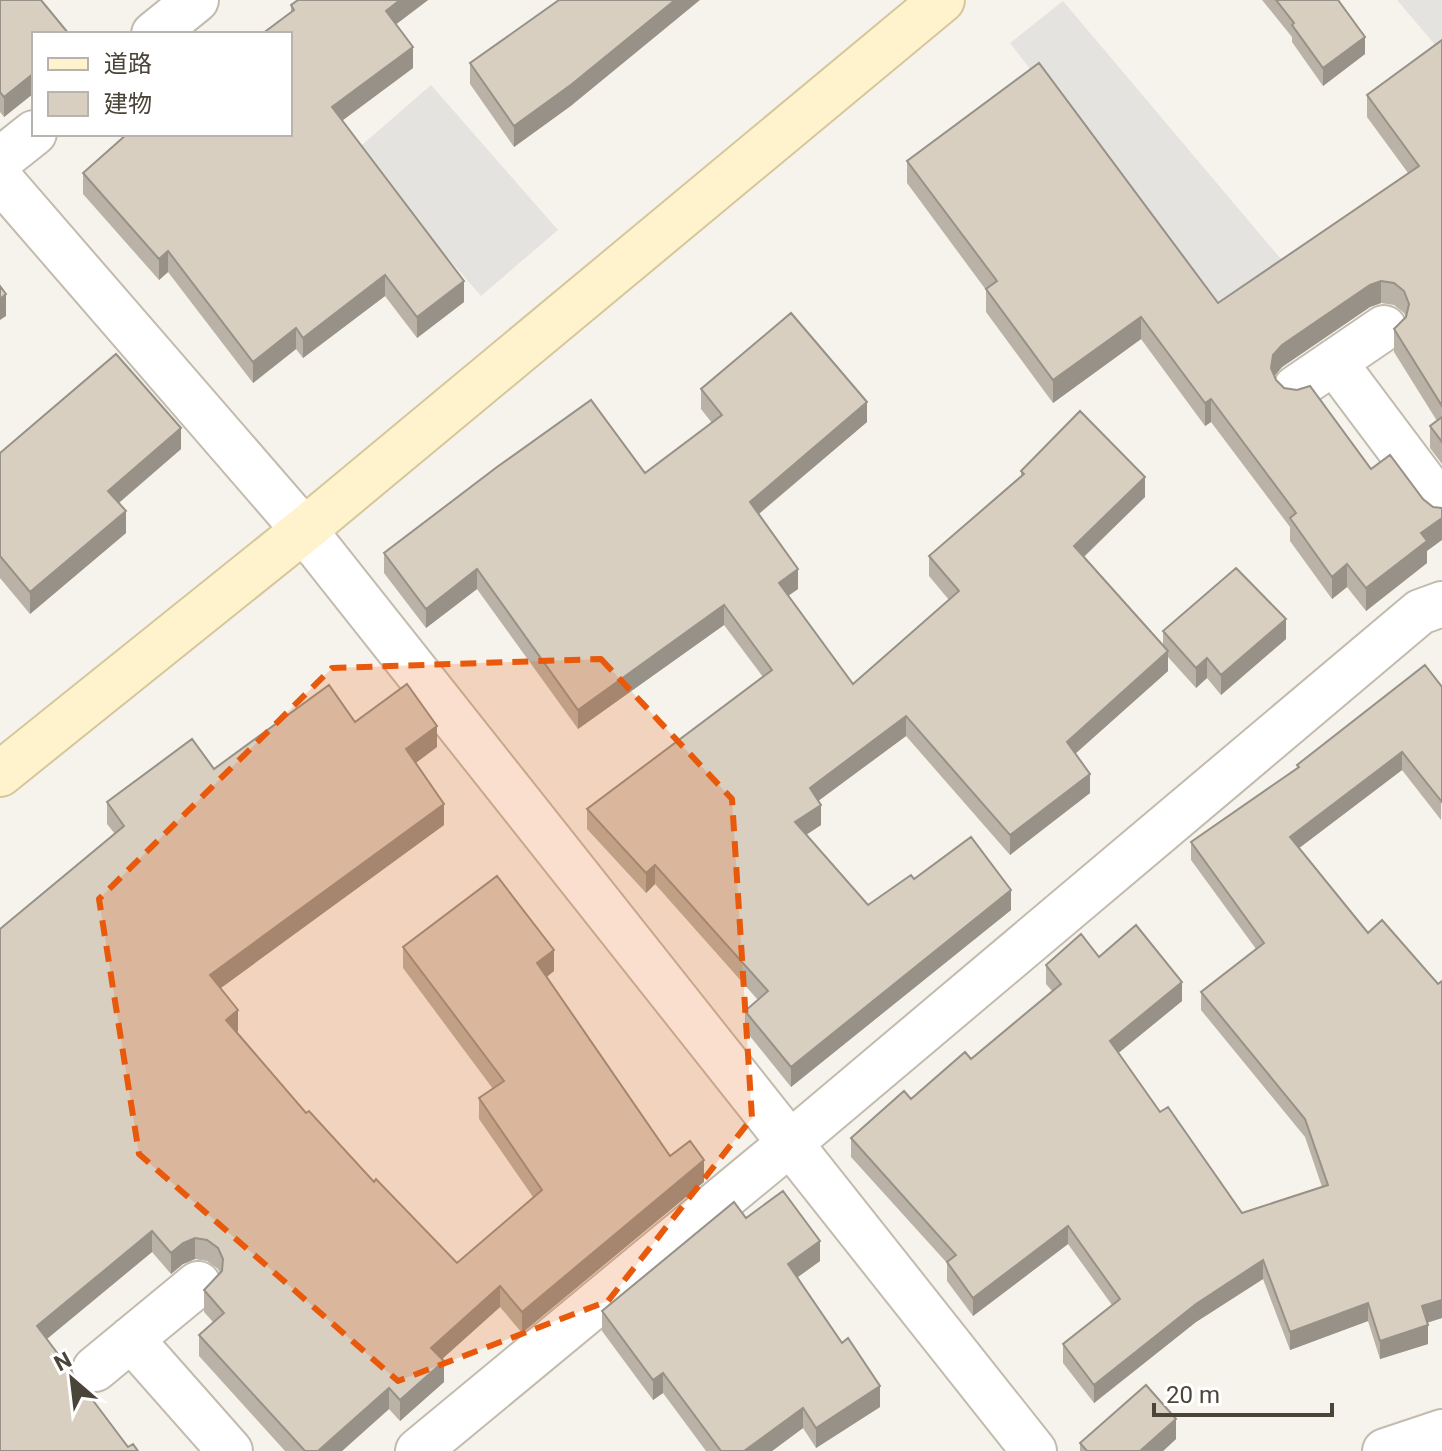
<svg xmlns="http://www.w3.org/2000/svg" width="1442" height="1451" font-family="Roboto,'Noto Sans JP',sans-serif">
<style>
.parking{fill:#e5e3e0}
.lines{fill:none;stroke-linecap:round;stroke-linejoin:round}
.street-casing{stroke:#c2bbae;stroke-width:48}
.secondary-casing{stroke:#d6c79b;stroke-width:48}
.street{stroke:#fff;stroke-width:44}
.secondary{stroke:#fff3cd;stroke-width:44}
.wall{fill:#bab2a6}
.shaded-wall{fill:#979187}
.building{fill:#d8cfc1;stroke:#979187;stroke-width:2}
.marked{fill:#e8590c;fill-opacity:0.2;stroke:#e8590c;stroke-width:6;stroke-dasharray:16 10;stroke-linejoin:round}
</style>
<rect width="100%" height="100%" fill="#f6f3ec"/>
<!-- parking -->
<path class="parking" d="M 1397,0 L 1442,0 L 1442,53 Z
M 1063,1 L 1286,265 L 1219,316 L 1010,43 Z
M 431,85 L 558,230 L 481,296 L 355,151 Z"/>
<g class="lines">
<defs>
<path id="street" d="M 154,34 L 196,0
M 0,160 L 34,133
M 0,179 L 304,530 L 1034,1451
M 1334,362 L 1442,506
M 1296,388 L 1384,328
M 131,1339 L 230,1451
M 95,1369 L 198,1284
M 418,1451 L 789,1144 L 1420,612 L 1442,604
M 1385,1451 L 1442,1432"/>
<path id="secondary" d="M 0,774 L 304,530 L 942,0"/>
</defs>
<!-- street casing -->
<use href="#street" class="street-casing"/>
<!-- secondary casing -->
<use href="#secondary" class="secondary-casing"/>
<!-- street -->
<use href="#street" class="street"/>
<!-- secondary -->
<use href="#secondary" class="secondary"/>
</g>
<!-- wall -->
<path class="wall" d="M 0,0 L 34,34 L 34,93 L 4,117 L 0,112 Z
M 428,0 L 396,24 L 413,68 L 342,121 L 464,302 L 417,338 L 385,296 L 303,358 L 296,349 L 253,383 L 168,272 L 159,280 L 83,194 L 83,173 L 290,134 L 291,5 Z
M 1262,0 L 1338,0 L 1365,54 L 1323,86 L 1292,42 L 1292,37 Z
M 1442,40 L 1442,464 L 1430,448 L 1430,426 L 1437,421 L 1394,352 L 1394,329 L 1406,317 L 1404,313 L 1394,305 L 1381,303 L 1370,307 L 1282,367 L 1274,376 L 1276,380 L 1427,551 L 1427,563 L 1366,611 L 1347,587 L 1332,599 L 1290,541 L 1290,527 L 1211,422 L 1205,426 L 1141,339 L 1053,403 L 986,312 L 986,290 L 907,183 L 907,161 L 1218,303 L 1408,173 L 1367,117 L 1367,95 Z
M 470,63 L 572,105 L 514,147 L 470,84 Z
M 701,389 L 867,422 L 759,514 L 798,589 L 788,596 L 853,684 L 949,600 L 929,576 L 929,556 L 1021,476 L 1021,471 L 1145,497 L 1084,557 L 1163,645 L 1163,631 L 1286,639 L 1221,695 L 1207,678 L 1196,688 L 1168,657 L 1168,671 L 1075,754 L 1090,793 L 1010,855 L 906,736 L 818,801 L 821,825 L 806,835 L 868,905 L 914,879 L 1011,910 L 791,1087 L 745,1030 L 745,1011 L 758,1000 L 655,884 L 646,893 L 587,829 L 587,809 L 763,677 L 724,625 L 578,729 L 477,589 L 426,628 L 384,573 L 384,553 L 645,473 L 712,423 L 701,409 Z
M 181,449 L 119,503 L 126,533 L 30,614 L 0,578 L 0,453 Z
M 1442,687 L 1441,820 L 1402,770 L 1299,848 L 1368,933 L 1438,984 L 1442,981 L 1442,1318 L 1427,1323 L 1428,1344 L 1380,1359 L 1368,1321 L 1290,1350 L 1263,1279 L 1196,1322 L 1094,1403 L 1063,1363 L 1063,1344 L 1112,1305 L 1068,1244 L 973,1316 L 947,1281 L 947,1263 L 851,1157 L 851,1138 L 971,1059 L 1052,991 L 1046,984 L 1046,965 L 1099,957 L 1182,1001 L 1118,1053 L 1160,1112 L 1242,1213 L 1322,1187 L 1305,1137 L 1201,1010 L 1201,992 L 1256,949 L 1191,860 L 1191,842 L 1297,768 L 1297,765 Z
M 355,722 L 437,747 L 416,763 L 444,825 L 220,988 L 238,1031 L 237,1032 L 306,1113 L 374,1182 L 457,1263 L 533,1197 L 479,1119 L 479,1098 L 493,1089 L 403,968 L 403,947 L 554,971 L 546,977 L 670,1156 L 704,1182 L 522,1333 L 500,1307 L 442,1359 L 444,1382 L 400,1421 L 389,1409 L 342,1451 L 285,1451 L 199,1356 L 199,1335 L 213,1322 L 204,1312 L 204,1290 L 220,1273 L 218,1269 L 207,1261 L 195,1259 L 183,1264 L 171,1274 L 152,1252 L 47,1339 L 128,1447 L 138,1451 L 0,1451 L 115,834 L 107,824 L 107,802 L 214,769 Z
M 746,1218 L 820,1261 L 798,1277 L 880,1407 L 816,1448 L 803,1428 L 772,1451 L 706,1451 L 663,1393 L 653,1400 L 602,1331 L 602,1311 Z
M 1176,1439 L 1163,1451 L 1080,1451 L 1080,1443 Z"/>
<!-- shaded-wall -->
<path class="shaded-wall" d="M 400,0 L 428,0 L 386,32 L 386,11 Z
M 675,0 L 700,0 L 572,105 L 514,147 L 514,126 Z
M 1365,37 L 1365,54 L 1323,86 L 1323,68 Z
M 413,47 L 413,68 L 332,128 L 332,107 Z
M 34,73 L 34,93 L 4,117 L 4,97 Z
M 168,251 L 168,272 L 159,280 L 159,259 Z
M 385,275 L 385,296 L 303,358 L 303,338 Z
M 464,281 L 464,302 L 417,338 L 417,317 Z
M 1381,281 L 1381,303 L 1370,307 L 1282,367 L 1273,378 L 1271,368 L 1273,355 L 1282,345 L 1370,285 Z
M 6,294 L 6,316 L 0,320 L 0,299 Z
M 1141,317 L 1141,339 L 1053,403 L 1053,380 Z
M 296,328 L 296,349 L 253,383 L 253,362 Z
M 1211,399 L 1211,422 L 1205,426 L 1205,403 Z
M 867,402 L 867,422 L 750,521 L 750,502 Z
M 181,428 L 181,449 L 108,512 L 108,491 Z
M 1145,477 L 1145,497 L 1074,566 L 1074,546 Z
M 126,511 L 126,533 L 30,614 L 30,592 Z
M 1442,518 L 1442,540 L 1427,551 L 1427,563 L 1366,611 L 1366,588 L 1421,533 Z
M 1347,564 L 1347,587 L 1332,599 L 1332,577 Z
M 477,569 L 477,589 L 426,628 L 426,609 Z
M 798,569 L 798,589 L 779,602 L 779,583 Z
M 724,605 L 724,625 L 578,729 L 578,710 Z
M 1286,619 L 1286,639 L 1221,695 L 1221,675 Z
M 1168,651 L 1168,671 L 1067,761 L 1067,742 Z
M 1207,658 L 1207,678 L 1196,688 L 1196,668 Z
M 906,716 L 906,736 L 810,807 L 810,788 Z
M 437,726 L 437,747 L 406,770 L 406,749 Z
M 1402,752 L 1402,770 L 1290,855 L 1290,837 Z
M 1090,774 L 1090,793 L 1010,855 L 1010,835 Z
M 444,804 L 444,825 L 210,996 L 210,975 Z
M 821,805 L 821,825 L 795,842 L 795,822 Z
M 655,865 L 655,884 L 646,893 L 646,873 Z
M 1011,890 L 1011,910 L 791,1087 L 791,1067 Z
M 554,950 L 554,971 L 537,985 L 537,963 Z
M 1182,982 L 1182,1001 L 1110,1060 L 1110,1041 Z
M 238,1010 L 238,1031 L 226,1041 L 226,1020 Z
M 704,1160 L 704,1182 L 522,1333 L 522,1312 Z
M 1068,1226 L 1068,1244 L 973,1316 L 973,1298 Z
M 152,1231 L 152,1252 L 37,1347 L 37,1326 Z
M 195,1238 L 195,1259 L 183,1264 L 171,1274 L 171,1253 L 183,1243 Z
M 820,1241 L 820,1261 L 788,1284 L 788,1264 Z
M 1263,1260 L 1263,1279 L 1196,1322 L 1094,1403 L 1094,1385 L 1196,1304 Z
M 500,1286 L 500,1307 L 431,1369 L 431,1348 Z
M 1442,1300 L 1442,1318 L 1422,1324 L 1422,1306 Z
M 1368,1303 L 1368,1321 L 1290,1350 L 1290,1332 Z
M 1428,1325 L 1428,1344 L 1380,1359 L 1380,1341 Z
M 444,1361 L 444,1382 L 400,1421 L 400,1400 Z
M 663,1373 L 663,1393 L 653,1400 L 653,1380 Z
M 880,1386 L 880,1407 L 816,1448 L 816,1428 Z
M 389,1388 L 389,1409 L 342,1451 L 318,1451 Z
M 803,1408 L 803,1428 L 772,1451 L 744,1451 Z
M 1176,1419 L 1176,1439 L 1163,1451 L 1140,1451 Z"/>
<!-- building -->
<path class="building" d="M 0,0 L 41,0 L 69,34 L 34,34 L 34,73 L 4,97 L 0,92 Z
M 298,0 L 400,0 L 386,11 L 413,47 L 332,107 L 464,281 L 417,317 L 385,275 L 303,338 L 296,328 L 253,362 L 168,251 L 159,259 L 83,173 L 127,134 L 290,134 L 290,34 L 262,34 L 294,10 L 291,5 Z
M 559,0 L 675,0 L 572,84 L 514,126 L 470,63 Z
M 1276,0 L 1338,0 L 1365,37 L 1323,68 L 1292,25 L 1294,23 Z
M 1442,40 L 1442,406 L 1394,329 L 1406,317 L 1409,304 L 1404,291 L 1394,283 L 1381,281 L 1370,285 L 1282,345 L 1273,355 L 1271,368 L 1276,380 L 1284,388 L 1297,390 L 1310,386 L 1371,469 L 1390,455 L 1423,499 L 1433,507 L 1442,508 L 1442,518 L 1421,533 L 1427,541 L 1366,588 L 1347,564 L 1332,577 L 1290,518 L 1296,513 L 1211,399 L 1205,403 L 1141,317 L 1053,380 L 986,289 L 997,281 L 907,161 L 1039,63 L 1218,303 L 1419,166 L 1367,95 Z
M 0,286 L 6,294 L 0,299 Z
M 791,313 L 867,402 L 750,502 L 798,569 L 779,583 L 853,684 L 959,591 L 929,556 L 1024,474 L 1021,471 L 1080,411 L 1145,477 L 1074,546 L 1168,651 L 1067,742 L 1090,774 L 1010,835 L 906,716 L 810,788 L 821,805 L 795,822 L 868,905 L 911,875 L 914,879 L 971,837 L 1011,890 L 791,1067 L 745,1011 L 768,991 L 655,865 L 646,873 L 587,809 L 772,670 L 724,605 L 578,710 L 477,569 L 426,609 L 384,553 L 497,467 L 591,400 L 645,473 L 722,415 L 701,389 Z
M 116,354 L 181,428 L 108,491 L 126,511 L 30,592 L 0,556 L 0,453 Z
M 1442,417 L 1442,442 L 1430,426 Z
M 1236,568 L 1286,619 L 1221,675 L 1207,658 L 1196,668 L 1163,631 Z
M 1425,665 L 1442,687 L 1442,802 L 1402,752 L 1290,837 L 1368,933 L 1382,920 L 1438,984 L 1442,981 L 1442,1300 L 1422,1306 L 1428,1325 L 1380,1341 L 1368,1303 L 1290,1332 L 1263,1260 L 1196,1304 L 1094,1385 L 1063,1344 L 1120,1299 L 1068,1226 L 973,1298 L 947,1262 L 956,1255 L 851,1138 L 904,1091 L 911,1099 L 965,1052 L 971,1059 L 1061,984 L 1046,965 L 1081,934 L 1099,957 L 1136,925 L 1182,982 L 1110,1041 L 1160,1112 L 1168,1107 L 1242,1213 L 1328,1185 L 1305,1119 L 1201,992 L 1264,943 L 1191,842 L 1299,767 L 1297,765 Z
M 407,684 L 437,726 L 406,749 L 444,804 L 210,975 L 238,1010 L 226,1020 L 306,1113 L 309,1111 L 374,1182 L 376,1179 L 457,1263 L 542,1190 L 479,1098 L 504,1081 L 403,947 L 497,876 L 554,950 L 537,963 L 670,1156 L 690,1141 L 704,1160 L 522,1312 L 500,1286 L 431,1348 L 444,1361 L 400,1400 L 389,1388 L 318,1451 L 305,1451 L 199,1335 L 224,1313 L 204,1290 L 222,1271 L 223,1259 L 218,1248 L 207,1240 L 195,1238 L 183,1243 L 171,1253 L 152,1231 L 37,1326 L 128,1447 L 133,1444 L 138,1451 L 0,1451 L 0,929 L 124,826 L 107,802 L 192,739 L 214,769 L 329,685 L 355,722 Z
M 783,1191 L 820,1241 L 788,1264 L 842,1343 L 848,1338 L 880,1386 L 816,1428 L 803,1408 L 744,1451 L 721,1451 L 663,1373 L 653,1380 L 602,1311 L 734,1202 L 746,1218 Z
M 1146,1385 L 1176,1419 L 1140,1451 L 1087,1451 L 1080,1443 Z"/>
<!-- marked area -->
<path class="marked" d="M 601,659 L 732,799 L 752,1118 L 608,1301 L 398,1381 L 139,1154 L 99,899 L 332,668 Z"/>
<!-- legend -->
<rect x="32" y="32" width="260" height="104" fill="#ffffff" stroke="#b7b4b0" stroke-width="2"/>
<rect x="48" y="58" width="40" height="12" fill="#fff3cd" stroke="#b7b4b0" stroke-width="2"/>
<text x="104" y="72" font-size="24" fill="#4b4439">道路</text>
<rect x="48" y="92" width="40" height="24" fill="#d8cfc1" stroke="#b7b4b0" stroke-width="2"/>
<text x="104" y="112" font-size="24" fill="#4b4439">建物</text>
<!-- north arrow -->
<g transform="translate(72 1379) rotate(332)" stroke="#ffffff" stroke-width="6" paint-order="stroke">
<path d="M0-6L14 30L0 20L-14 30Z" fill="#4b4439"/>
<text y="-12" font-size="22" font-weight="bold" text-anchor="middle" fill="#4b4439">N</text>
</g>
<!-- scale -->
<path d="M1154 1403v12h178v-12" fill="none" stroke="#4b4439" stroke-width="4"/>
<text x="1166" y="1403" font-size="24" fill="#4b4439" stroke="#ffffff" stroke-width="6" paint-order="stroke">20 m</text>
</svg>
